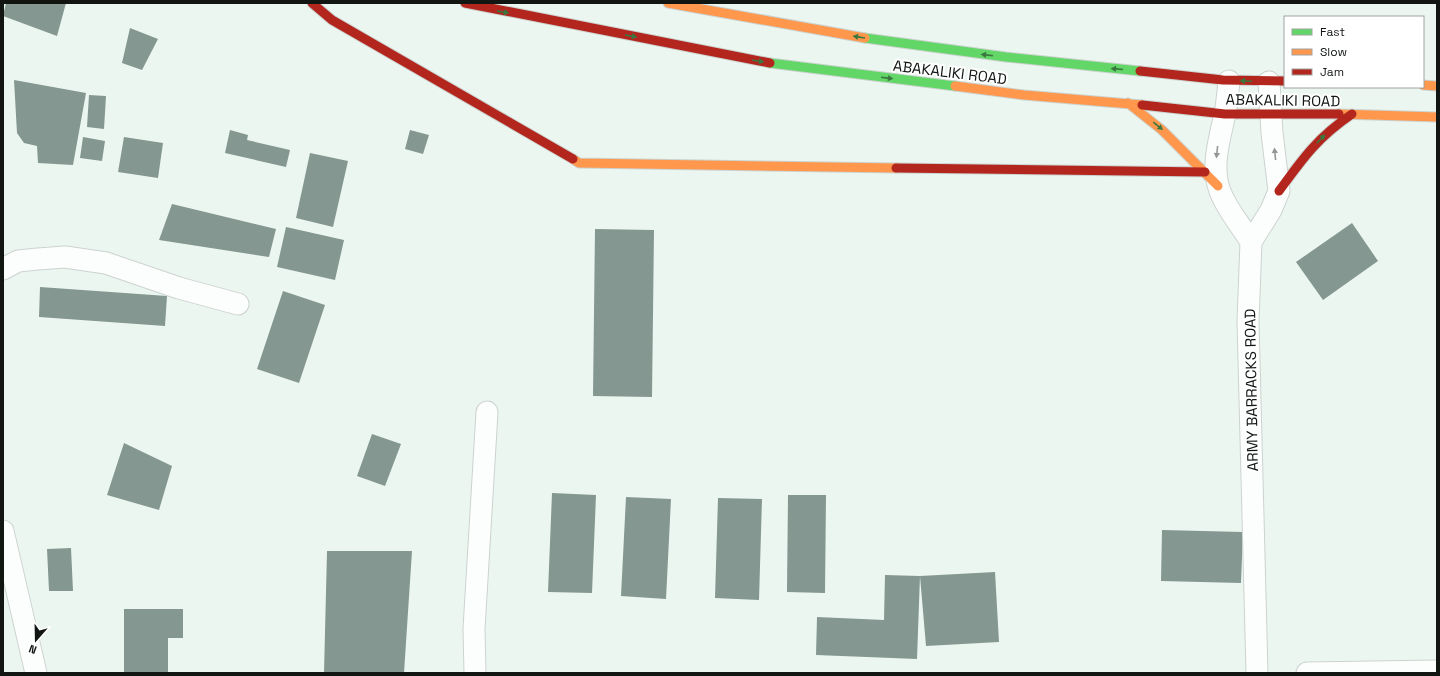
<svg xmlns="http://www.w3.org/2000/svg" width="1440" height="676" font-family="'Space Grotesk',sans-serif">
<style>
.building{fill:#849790}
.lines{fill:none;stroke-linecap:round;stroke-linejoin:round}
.street-casing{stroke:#ccd3cf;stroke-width:23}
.fast-casing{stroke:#ccd3cf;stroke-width:11}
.slow-casing{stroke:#ccd3cf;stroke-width:11}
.jam-casing{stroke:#ccd3cf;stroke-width:11}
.street{stroke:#fcfefd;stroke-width:21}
.fast{stroke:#63d668;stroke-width:9}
.slow{stroke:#ff974d;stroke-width:9}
.jam{stroke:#b3261e;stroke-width:9}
.oneway{fill:#3a763e}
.oneway2{fill:#929694}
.labels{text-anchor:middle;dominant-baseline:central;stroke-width:4;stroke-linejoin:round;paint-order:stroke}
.street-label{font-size:15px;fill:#111613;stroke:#fff}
</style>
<rect width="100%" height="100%" fill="#ecf6f1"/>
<!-- building -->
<path class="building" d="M 6,3 L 66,3 L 57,36 L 3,16 Z
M 130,28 L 158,39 L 142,70 L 122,63 Z
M 14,80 L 86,93 L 73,165 L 38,163 L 37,146 L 24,143 L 17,133 Z
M 89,95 L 106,96 L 104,129 L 87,127 Z
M 230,130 L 248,135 L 247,140 L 290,150 L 286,167 L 225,153 Z
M 410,130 L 429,135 L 423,154 L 405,149 Z
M 83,137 L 105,141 L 102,161 L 80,158 Z
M 124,137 L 163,143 L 158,178 L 118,172 Z
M 310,153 L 348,161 L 333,227 L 296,218 Z
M 172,204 L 276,229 L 269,257 L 159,240 Z
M 1352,223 L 1378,261 L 1323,300 L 1296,262 Z
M 286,227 L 344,240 L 335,280 L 277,267 Z
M 595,229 L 654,230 L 652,397 L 593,396 Z
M 40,287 L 167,296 L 165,326 L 39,317 Z
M 283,291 L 325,305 L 299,383 L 257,369 Z
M 372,434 L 401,444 L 385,486 L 357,476 Z
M 124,443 L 172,466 L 159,510 L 107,495 Z
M 552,493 L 596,495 L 592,593 L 548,592 Z
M 788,495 L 826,495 L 825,593 L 787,592 Z
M 626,497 L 671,499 L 666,599 L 621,596 Z
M 718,498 L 762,499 L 759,600 L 715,598 Z
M 1162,530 L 1243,532 L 1241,583 L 1161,581 Z
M 71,548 L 73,591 L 49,591 L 47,549 Z
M 327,551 L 412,551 L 404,673 L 324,673 Z
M 995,572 L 999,642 L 926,646 L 920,576 Z
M 885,575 L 920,576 L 917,659 L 816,655 L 817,617 L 884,620 Z
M 124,609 L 183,609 L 183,638 L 168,638 L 168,673 L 124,673 Z"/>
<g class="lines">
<defs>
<path id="street" d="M 1229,81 C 1228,92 1227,103 1225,114 C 1219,141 1209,172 1223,198 C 1230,213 1242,227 1251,242
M 3,269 L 18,261 L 38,259 L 65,257 L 106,263 L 179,288 L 238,304
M 3,531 L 36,673
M 475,673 L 474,629 L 487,412
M 1257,673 L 1248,321 L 1251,242 L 1271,210 L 1279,191 L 1272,133 L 1269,82
M 1307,673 L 1437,671"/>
<path id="fast" d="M 865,38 L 1006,57 L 1140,71
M 770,63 L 955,86"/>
<path id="slow" d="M 668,3 L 865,38
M 1423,85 L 1437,86
M 955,86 L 1024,95 L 1142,105
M 1128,103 L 1162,130 L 1218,186
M 1339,114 L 1437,117
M 573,159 L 579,163 L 896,168"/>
<path id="jam" d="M 312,3 L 332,20 L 573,159
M 465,3 L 770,63
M 1140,71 L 1223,80 L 1285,81
M 1142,105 L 1225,114 L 1339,114
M 896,168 L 1205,172
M 1279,191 C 1303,158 1318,137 1352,114"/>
</defs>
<!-- street casing -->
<use href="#street" class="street-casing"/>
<!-- fast casing -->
<use href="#fast" class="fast-casing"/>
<!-- slow casing -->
<use href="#slow" class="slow-casing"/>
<!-- jam casing -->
<use href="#jam" class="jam-casing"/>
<!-- street -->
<use href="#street" class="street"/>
<!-- fast -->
<use href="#fast" class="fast"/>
<!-- slow -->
<use href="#slow" class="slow"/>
<!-- jam -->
<use href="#jam" class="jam"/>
</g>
<!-- one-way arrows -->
<defs><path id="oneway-solid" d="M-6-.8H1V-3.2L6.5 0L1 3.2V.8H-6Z"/></defs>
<g class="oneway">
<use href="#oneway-solid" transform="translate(503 12) rotate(11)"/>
<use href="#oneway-solid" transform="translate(631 36) rotate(11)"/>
<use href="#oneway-solid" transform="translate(859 37) rotate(-171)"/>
<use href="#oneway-solid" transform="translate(987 55) rotate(-173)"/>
<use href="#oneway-solid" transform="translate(758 61) rotate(10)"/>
<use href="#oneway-solid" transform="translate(1117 69) rotate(-175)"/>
<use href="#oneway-solid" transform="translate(887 78) rotate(7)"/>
<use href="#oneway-solid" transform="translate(1246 81) rotate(-178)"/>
<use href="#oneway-solid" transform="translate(1158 126) rotate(39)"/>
<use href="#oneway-solid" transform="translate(1321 139) rotate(-46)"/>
</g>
<g class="oneway2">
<use href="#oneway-solid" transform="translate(1217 152) rotate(96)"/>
<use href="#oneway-solid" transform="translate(1275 154) rotate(-96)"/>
</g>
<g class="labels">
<!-- street labels -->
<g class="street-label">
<text transform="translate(950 72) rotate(7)">ABAKALIKI ROAD</text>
<text transform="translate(1283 100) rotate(1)">ABAKALIKI ROAD</text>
<text transform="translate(1251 390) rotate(-91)">ARMY BARRACKS ROAD</text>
</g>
</g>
<!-- border -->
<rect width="1440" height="676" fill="none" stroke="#111613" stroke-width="8"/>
<!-- legend -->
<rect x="1284" y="16" width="140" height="72" fill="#ffffff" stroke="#a0a2a1"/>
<rect x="1292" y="29" width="20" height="6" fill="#63d668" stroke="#a0a2a1"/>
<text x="1320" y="36" font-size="12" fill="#111613">Fast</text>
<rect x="1292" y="49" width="20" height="6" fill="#ff974d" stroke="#a0a2a1"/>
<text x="1320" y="56" font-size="12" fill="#111613">Slow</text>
<rect x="1292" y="69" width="20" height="6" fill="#b3261e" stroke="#a0a2a1"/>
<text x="1320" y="76" font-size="12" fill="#111613">Jam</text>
<!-- north arrow -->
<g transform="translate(36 640) rotate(200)" stroke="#ffffff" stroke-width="3" paint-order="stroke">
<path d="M0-3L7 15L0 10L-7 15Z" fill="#111613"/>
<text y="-6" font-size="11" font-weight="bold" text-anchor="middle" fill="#111613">N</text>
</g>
</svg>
